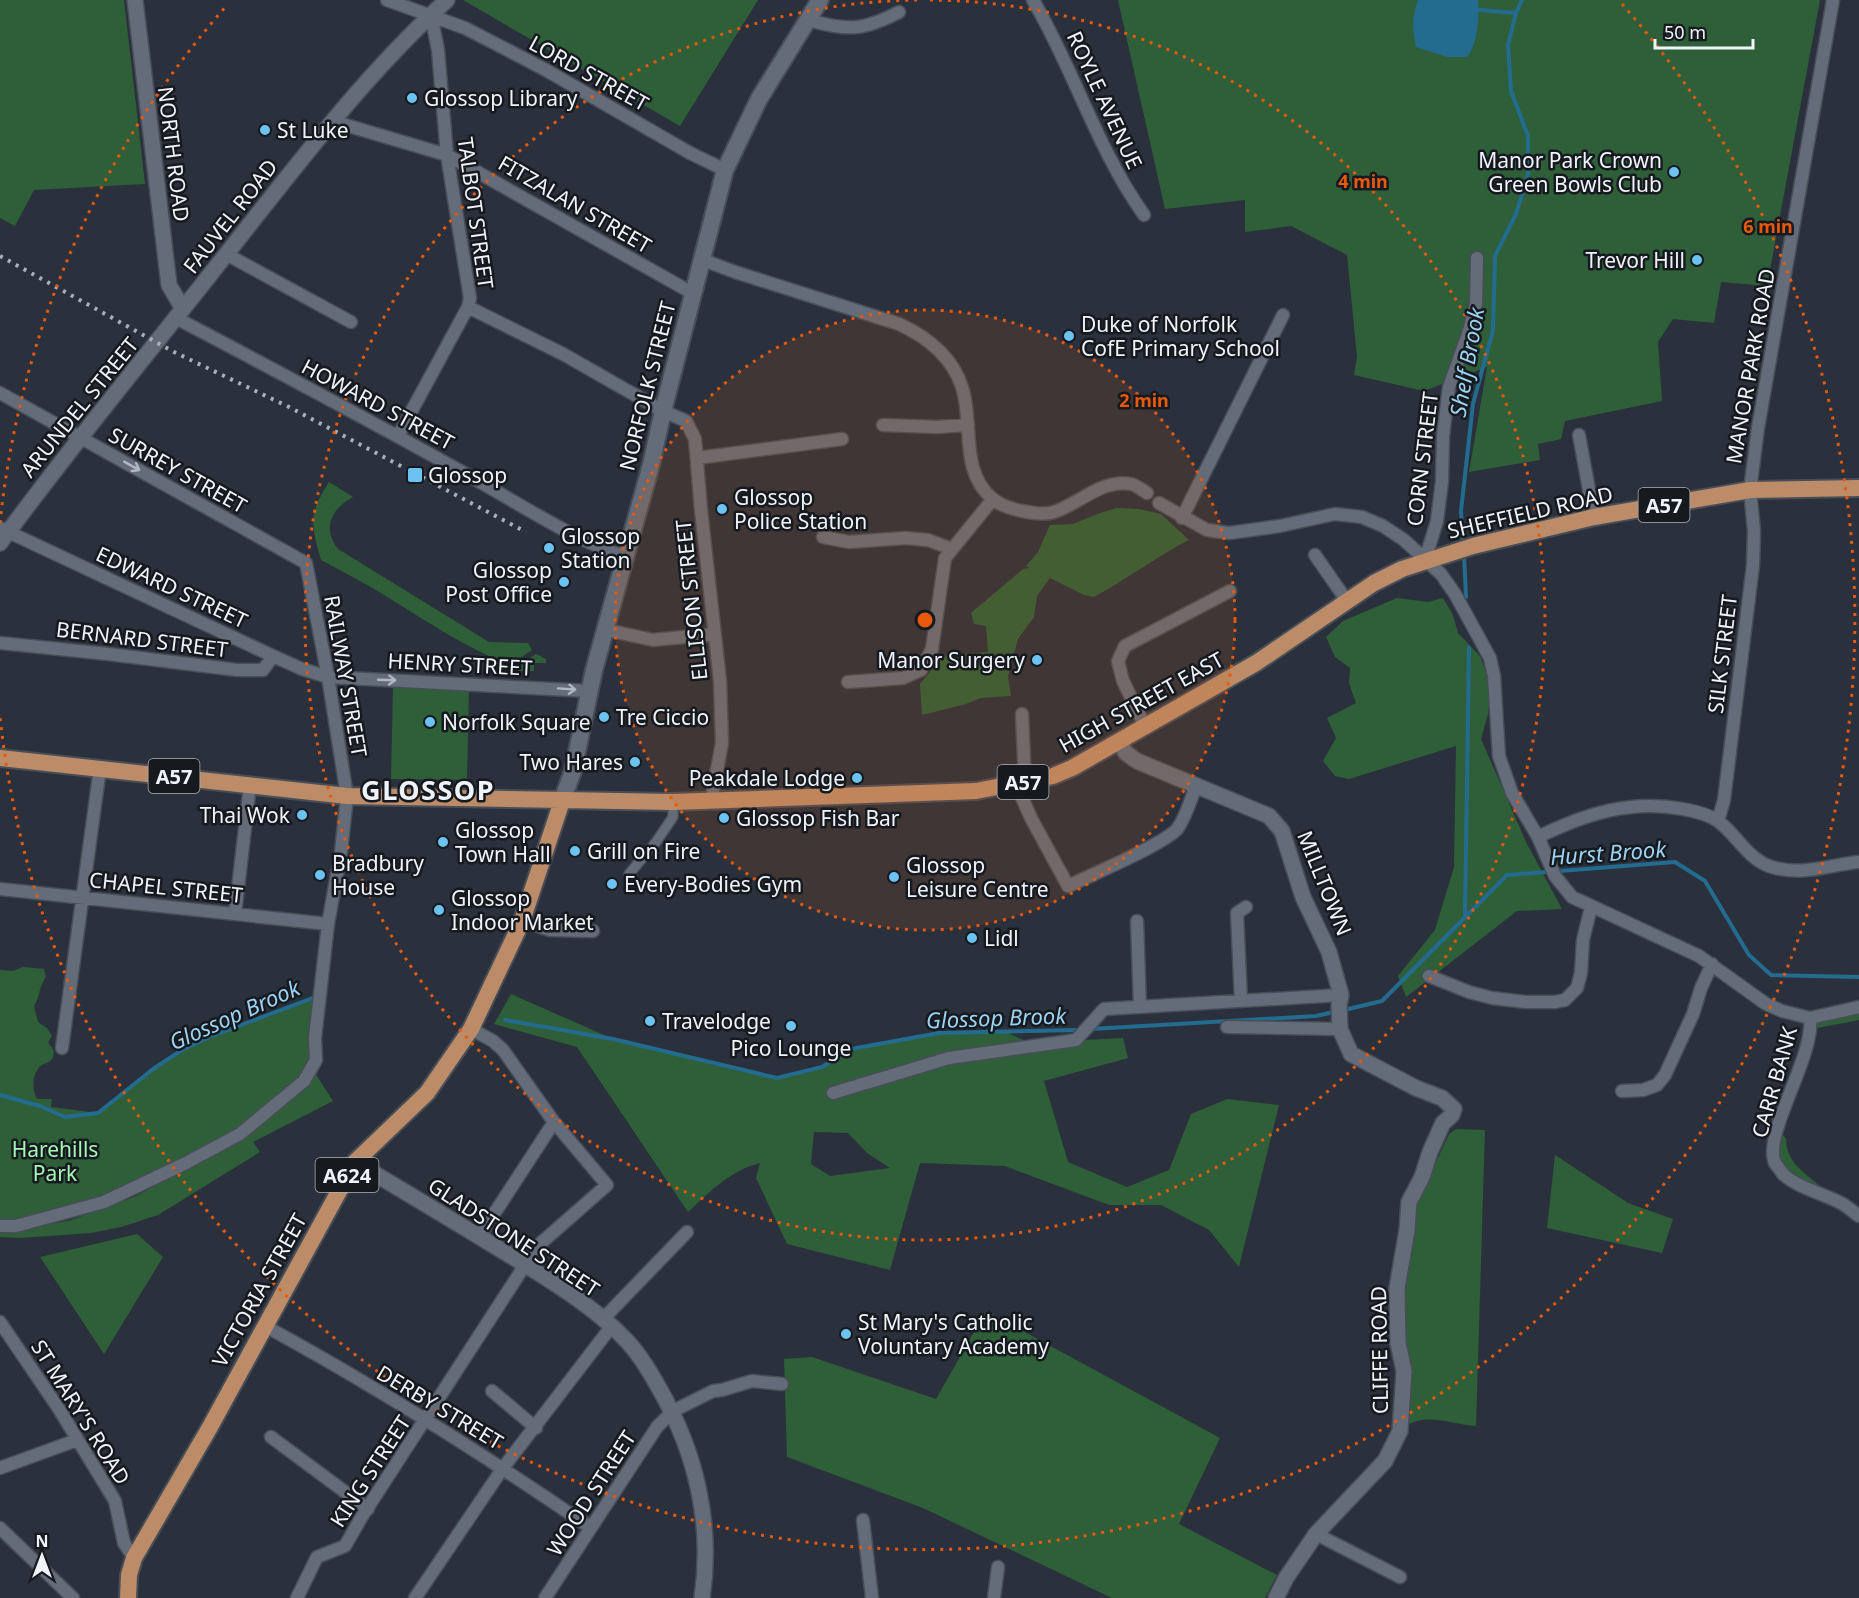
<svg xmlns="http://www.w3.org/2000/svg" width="1859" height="1598" font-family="'Noto Sans',sans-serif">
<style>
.green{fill:#2e5f39;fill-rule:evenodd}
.water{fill:#236c90}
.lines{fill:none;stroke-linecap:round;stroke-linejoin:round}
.stream{stroke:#236c90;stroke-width:4}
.pedestrian-casing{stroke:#484e57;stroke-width:12}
.minor-casing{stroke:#484e57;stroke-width:15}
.tertiary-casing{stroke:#484e57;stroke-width:18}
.secondary-casing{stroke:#484e57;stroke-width:20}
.primary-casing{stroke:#484e57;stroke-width:20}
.pedestrian{stroke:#646c79;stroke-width:9}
.minor{stroke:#646c79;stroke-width:12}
.tertiary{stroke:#646c79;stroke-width:15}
.secondary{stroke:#646c79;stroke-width:16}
.primary{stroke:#bc8b67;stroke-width:16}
.rail{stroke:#aab0b8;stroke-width:4;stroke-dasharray:3 6;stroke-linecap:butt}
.oneway{stroke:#b0b7c0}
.ring{fill:none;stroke:#e8590c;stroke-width:3;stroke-dasharray:3 6}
.poi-dot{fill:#6cc3f2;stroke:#16191e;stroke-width:2}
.labels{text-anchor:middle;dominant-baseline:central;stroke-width:5;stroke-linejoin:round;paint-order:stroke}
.shield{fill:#16191e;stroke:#aeb2b9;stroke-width:1.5}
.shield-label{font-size:20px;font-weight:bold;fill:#eff4fb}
.street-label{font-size:21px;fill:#eff4fb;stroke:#16191e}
.poi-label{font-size:21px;fill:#eff4fb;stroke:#16191e;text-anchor:start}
.park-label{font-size:21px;fill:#a6f7b5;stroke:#16191e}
.water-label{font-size:22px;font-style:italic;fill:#9cd3f3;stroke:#16191e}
.district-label{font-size:27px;font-weight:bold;letter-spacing:1.5px;fill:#eff4fb;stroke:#16191e}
.centre{fill:#e8590c;stroke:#16191e;stroke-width:3}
.ring-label{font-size:18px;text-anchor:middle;font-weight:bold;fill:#e8590c;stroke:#16191e;stroke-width:5;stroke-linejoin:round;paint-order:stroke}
</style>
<rect width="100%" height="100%" fill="#2a313c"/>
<!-- green -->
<path class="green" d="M 0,0 L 124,0 L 145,184 L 34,190 L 15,226 L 0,218 Z
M 463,0 L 758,0 L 680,126 Z
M 1118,0 L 1820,0 L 1767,286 L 1721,282 L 1714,323 L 1673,319 L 1658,342 L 1662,401 L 1565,421 L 1561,439 L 1538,444 L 1540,460 L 1469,472 L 1487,367 L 1424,391 L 1354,375 L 1357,357 L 1347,255 L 1291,226 L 1245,232 L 1245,200 L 1165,209 Z
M 329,482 L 353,497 C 331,509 322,528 338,549 L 489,642 L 528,643 L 532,650 L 510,665 C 466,648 426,621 386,596 C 365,583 343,572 321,560 C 311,523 308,515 329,482 Z
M 1117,508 L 1139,509 L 1161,514 L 1189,540 C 1156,557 1127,579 1094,597 L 1084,595 L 1050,578 L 1037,596 L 1034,617 L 1018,639 L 1008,676 L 1011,696 L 981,698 L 966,704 L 922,715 L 920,684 L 933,668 L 937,656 L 988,652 L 986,626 L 974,624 L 971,613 L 1023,569 L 1029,568 L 1026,566 L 1038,552 L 1050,525 L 1073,524 L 1100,513 Z
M 1397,598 L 1428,602 L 1443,598 L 1453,615 L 1458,633 L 1480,656 L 1491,686 L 1488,714 L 1481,739 L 1526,842 L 1562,909 L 1517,911 L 1406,997 L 1398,976 L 1435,930 L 1454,867 L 1456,746 L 1349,779 L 1335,776 L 1323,761 L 1336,738 L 1327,718 L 1356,703 L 1349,683 L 1350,668 L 1335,657 L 1326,637 L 1343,621 Z
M 536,654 L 546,659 L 546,663 L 534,663 L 534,671 L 514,671 L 513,669 Z
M 393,687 L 469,688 L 467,780 L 391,779 Z
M 23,967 L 44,969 L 46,977 C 39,986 40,997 34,1006 L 38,1022 L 47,1028 L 52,1036 L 48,1042 L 54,1051 C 53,1066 44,1060 38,1069 C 32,1077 32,1090 37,1099 L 52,1099 L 51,1107 L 98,1113 L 153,1069 L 182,1050 L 209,1037 L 321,995 L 316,1060 L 304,1081 L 240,1134 L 131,1191 L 0,1226 L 0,970 L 13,971 Z
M 511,994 L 613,1039 L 739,1071 L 776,1078 L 822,1067 L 851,1049 L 939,1033 L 1008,1033 L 1030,1043 L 1123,1038 L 1128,1058 L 1044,1081 L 1068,1162 L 1127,1187 L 1169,1170 L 1191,1114 L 1227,1099 L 1279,1105 L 1239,1267 L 1209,1230 L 1161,1205 L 1109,1205 L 1005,1166 L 920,1163 L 890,1270 L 787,1244 L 756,1178 L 760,1163 C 729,1171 710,1192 688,1212 L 577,1047 L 494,1024 ZM 814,1132 L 848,1133 L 867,1153 L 890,1168 L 830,1176 L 811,1164 Z
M 1859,1007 L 1859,1020 L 1812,1029 L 1810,1018 Z
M 315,1073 L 333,1101 L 253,1142 L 260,1152 L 158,1215 L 121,1227 L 91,1233 L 20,1238 L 0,1237 L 0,1232 L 18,1231 L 71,1220 L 134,1197 L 246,1137 L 307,1087 Z
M 1456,1129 L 1485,1130 L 1476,1426 C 1453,1425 1427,1412 1406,1426 L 1412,1374 L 1404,1341 L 1403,1306 L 1416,1205 L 1449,1134 Z
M 1778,1129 L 1786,1139 C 1786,1162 1804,1172 1820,1186 L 1820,1194 L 1774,1162 Z
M 1555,1155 L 1628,1203 L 1673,1219 L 1662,1253 L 1547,1228 Z
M 137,1234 L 163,1257 L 104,1354 L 40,1257 Z
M 986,1311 L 1220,1438 L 1179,1524 L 1277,1575 L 1265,1598 L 1112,1598 L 923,1508 L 787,1457 L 784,1359 L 812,1357 L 936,1399 Z"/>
<!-- water -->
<path class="water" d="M 1418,0 L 1478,0 C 1479,17 1478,44 1467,57 L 1447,57 L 1416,47 C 1412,29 1412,17 1418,0 Z"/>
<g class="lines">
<!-- stream -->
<path class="stream" d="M 1479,10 L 1516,13
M 1463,545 L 1461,511 L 1473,404 L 1493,330 L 1495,256 L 1516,214 L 1528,174 L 1528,136 L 1511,91 L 1508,45 L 1516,13 L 1522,0
M 1464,555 L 1466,597
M 1465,916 L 1469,648
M 1344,1010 L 1382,1001 L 1507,875 L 1675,862 L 1705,881 L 1749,955 L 1771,975 L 1859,977
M 505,1020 L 613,1039 L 777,1078 L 822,1067 L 851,1049 L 939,1033 L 1080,1030
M 1091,1029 L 1316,1016 L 1334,1012
M 0,1095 L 40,1106 L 65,1117 L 98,1113 L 153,1069 L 182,1050 L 209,1037 L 318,996"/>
<defs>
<path id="pedestrian" d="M 629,874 L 656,842 L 673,817 L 673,802"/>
<path id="minor" d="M 387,0 L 465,28 L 544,69 L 690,153 L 725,170
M 1033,0 C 1074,70 1097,149 1144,215
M 807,20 C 848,30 861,32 899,12
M 332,121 L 447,155 L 694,294
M 226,254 L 351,322
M 703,260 L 735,272 L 899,324 C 927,337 952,356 962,387 C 974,423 959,472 993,499 C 1001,506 1012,509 1022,511 C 1033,513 1044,515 1054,512 C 1079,504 1103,478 1131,484 C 1136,485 1142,490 1147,493
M 468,307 L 563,354 L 663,411 L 686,421 L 695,439 L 701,510 L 720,681 L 722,743 L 711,802
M 176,318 C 273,369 369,420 464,473 C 515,501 570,538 625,557
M 0,393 L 306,563 L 328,677 L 347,796 L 341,852 L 328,924 L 315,1038 L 316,1060 L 304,1081 L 240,1134 L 186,1163 L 104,1202 L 16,1226 L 0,1226
M 883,425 L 937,427 L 968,425
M 1579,435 L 1594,517
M 398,436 L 468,307 L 470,298 L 447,155 L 438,50 L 431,15
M 697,458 L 842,439
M 1159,503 L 1207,530 L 1229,533 L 1280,526 L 1335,514 L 1362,517 L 1383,526 L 1404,540 L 1441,574 L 1455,594 L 1490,658 L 1494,676 L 1499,756 L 1512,793 L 1538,837 L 1555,876 L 1572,897 L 1699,956 L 1766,1004 L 1782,1011 L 1810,1018 L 1859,1007
M 1182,518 L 1283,315
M 0,528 L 273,656 L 302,669 L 328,677 L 589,691
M 823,537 L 849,542 L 905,538 L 928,540 L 952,549
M 1315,555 L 1347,601
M 1425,560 L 1437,521 L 1442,481 L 1443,436 L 1449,387 L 1469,331 L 1476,304 L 1477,258
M 607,630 L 653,640 L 714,634
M 0,643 L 108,654 L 237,670 L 263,670 L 273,656
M 848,682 L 903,678 L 921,670 L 932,649 L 945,558 L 993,499
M 1022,714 L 1025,782
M 1146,728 L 1123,681 L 1118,661 L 1125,646 L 1230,591
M 1016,784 L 1031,818 L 1068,886 C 1089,876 1167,843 1178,828 C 1186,816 1191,799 1196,786
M 1718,821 L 1724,800 L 1753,565 L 1754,531 L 1750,490 L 1758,428 L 1833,0
M 1538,837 C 1585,814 1631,799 1683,809 C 1694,811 1708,814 1718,821 C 1736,834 1747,858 1769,866 C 1799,877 1828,865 1859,862
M 0,889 L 328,924
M 235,914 L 250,785
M 522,921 L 550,930 L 593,931
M 1137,921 L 1140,1007
M 1429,976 L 1469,992 L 1492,998 L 1526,1002 L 1555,1002 L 1565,1000 L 1577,988 L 1581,973 L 1583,940 L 1591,907
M 1241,1001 L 1237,913 L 1246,907
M 1810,1018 C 1815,1056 1762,1135 1775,1163 C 1777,1166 1781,1171 1783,1174 C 1796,1187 1824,1194 1841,1203 C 1847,1206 1853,1212 1859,1216
M 1227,1027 L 1340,1029
M 471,1029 L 493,1041 L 503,1050 L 554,1122 L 607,1185 L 533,1250 L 522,1263
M 62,1048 L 100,768
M 1622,1091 L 1643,1090 L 1657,1085 L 1665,1075 L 1693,1014 L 1701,988 L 1712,964
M 833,1093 L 949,1058 L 1076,1040 L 1104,1009 L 1341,995
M 479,1237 L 554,1122
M 602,1320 L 687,1232
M 0,1322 L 59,1409 L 115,1501 L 124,1543 L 134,1558
M 265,1326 C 377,1387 486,1456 591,1528
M 492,1391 L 536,1428
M 271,1437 L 368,1509
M 0,1468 L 77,1440
M 863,1520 L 872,1598
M 0,1528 L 73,1598
M 1316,1534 L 1400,1577
M 297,1598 L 317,1557 L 345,1546 L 361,1518 L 525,1265
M 415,1598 L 503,1468 L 611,1327
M 545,1598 L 657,1427 L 673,1411 L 713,1391 L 722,1390 L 752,1381 L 782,1384
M 994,1598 L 998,1567"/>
<path id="tertiary" d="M 135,0 L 169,285 L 183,309
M 0,543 C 68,450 142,361 213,271 C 287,178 359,80 447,0
M 1120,743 L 1126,753 L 1137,761 L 1269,816 L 1282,831 L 1303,897 L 1329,952 L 1341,995 L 1339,1006 L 1340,1029 L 1351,1054 L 1416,1088 L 1442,1098 L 1454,1109 L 1452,1115 L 1443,1123 L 1430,1152 L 1422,1177 L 1409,1202 L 1407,1230 L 1397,1288 L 1398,1343 L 1404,1371 L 1400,1431 L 1385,1461 L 1316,1534 L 1286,1578 L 1276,1598
M 355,1162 C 407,1193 459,1224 511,1256 C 550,1280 593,1306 625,1339 C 639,1353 649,1370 659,1388 C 696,1452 713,1524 702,1598"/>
<path id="secondary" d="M 562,801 L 573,771 L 594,670 L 651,465 L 663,411 L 725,170 L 759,99 L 820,0"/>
<path id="primary" d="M 0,758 L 347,796 L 673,802 L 976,791 L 1053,776 L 1072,768 L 1256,663 L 1374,583 L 1402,569 L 1473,546 L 1594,517 L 1750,490 L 1859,488
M 128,1598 L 129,1575 L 134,1558 L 210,1427 L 355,1162 L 427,1093 L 471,1029 L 522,921 L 562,801"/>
</defs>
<!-- pedestrian casing -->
<use href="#pedestrian" class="pedestrian-casing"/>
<!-- minor casing -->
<use href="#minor" class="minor-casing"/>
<!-- tertiary casing -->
<use href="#tertiary" class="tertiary-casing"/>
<!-- secondary casing -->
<use href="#secondary" class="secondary-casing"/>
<!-- primary casing -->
<use href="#primary" class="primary-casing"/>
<!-- pedestrian -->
<use href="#pedestrian" class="pedestrian"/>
<!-- minor -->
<use href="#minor" class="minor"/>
<!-- tertiary -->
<use href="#tertiary" class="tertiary"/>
<!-- secondary -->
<use href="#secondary" class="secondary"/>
<!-- primary -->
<use href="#primary" class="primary"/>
<!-- rail -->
<path class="rail" d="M 0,256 L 174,352 L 289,407 L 526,532"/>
</g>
<!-- one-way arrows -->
<defs><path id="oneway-shaft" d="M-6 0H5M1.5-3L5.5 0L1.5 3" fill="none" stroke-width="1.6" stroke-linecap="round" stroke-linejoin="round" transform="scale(1.5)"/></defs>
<g class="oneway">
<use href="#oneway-shaft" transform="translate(132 466) rotate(29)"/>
<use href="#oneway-shaft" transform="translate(387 680) rotate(2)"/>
<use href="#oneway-shaft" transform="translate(567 689) rotate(4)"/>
</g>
<!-- distance rings -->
<circle cx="925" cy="620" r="310" fill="#e8590c" fill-opacity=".12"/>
<g class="ring">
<circle cx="925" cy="620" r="310"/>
<path d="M930 0A620 620 0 1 1 920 0"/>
<path d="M0 523A930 930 0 0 1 228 4M1622 4A930 930 0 1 1 0 717"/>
</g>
<!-- markers -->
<g class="poi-dot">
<circle cx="412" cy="98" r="6"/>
<circle cx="265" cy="130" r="6"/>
<circle cx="1674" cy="172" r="6"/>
<circle cx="1697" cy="260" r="6"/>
<circle cx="1069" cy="336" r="6"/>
<rect x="407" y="467" width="16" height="16" rx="3"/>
<circle cx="722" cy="509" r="6"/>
<circle cx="549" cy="548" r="6"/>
<circle cx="564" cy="582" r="6"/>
<circle cx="1037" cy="660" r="6"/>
<circle cx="604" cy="717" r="6"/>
<circle cx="430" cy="722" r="6"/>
<circle cx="635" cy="762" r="6"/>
<circle cx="857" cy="778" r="6"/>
<circle cx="302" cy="815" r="6"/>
<circle cx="724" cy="818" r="6"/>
<circle cx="443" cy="842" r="6"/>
<circle cx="575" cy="851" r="6"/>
<circle cx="320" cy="875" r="6"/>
<circle cx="894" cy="877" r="6"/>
<circle cx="612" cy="884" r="6"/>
<circle cx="439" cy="910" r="6"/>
<circle cx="972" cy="938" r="6"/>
<circle cx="650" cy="1021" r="6"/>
<circle cx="791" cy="1026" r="6"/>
<circle cx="846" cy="1334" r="6"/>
</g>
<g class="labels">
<!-- shield labels -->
<g class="shield">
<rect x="1638.5" y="488" width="51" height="34" rx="4.5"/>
<rect x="148.5" y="759" width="51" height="34" rx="4.5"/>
<rect x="997.5" y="765" width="51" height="34" rx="4.5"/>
<rect x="315.5" y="1158" width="63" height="34" rx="4.5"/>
</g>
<g class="shield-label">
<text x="1664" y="505">A57</text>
<text x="174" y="776">A57</text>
<text x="1023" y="782">A57</text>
<text x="347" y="1175">A624</text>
</g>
<!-- street labels -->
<g class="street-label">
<text transform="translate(589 73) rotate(29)">LORD STREET</text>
<text transform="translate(1105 100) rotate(65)">ROYLE AVENUE</text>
<text transform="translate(174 154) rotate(83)">NORTH ROAD</text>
<text transform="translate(575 204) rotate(30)">FITZALAN STREET</text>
<text transform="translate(476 213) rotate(82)">TALBOT STREET</text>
<text transform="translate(230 216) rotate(-52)">FAUVEL ROAD</text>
<text transform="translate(1750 366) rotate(-80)">MANOR PARK ROAD</text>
<text transform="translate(647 386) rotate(-76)">NORFOLK STREET</text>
<text transform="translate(378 404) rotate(28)">HOWARD STREET</text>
<text transform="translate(79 407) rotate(-51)">ARUNDEL STREET</text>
<text transform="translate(1422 459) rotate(-83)">CORN STREET</text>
<text transform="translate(178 470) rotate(29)">SURREY STREET</text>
<text transform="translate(1530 512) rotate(-13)">SHEFFIELD ROAD</text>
<text transform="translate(172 587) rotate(25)">EDWARD STREET</text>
<text transform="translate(691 600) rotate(-96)">ELLISON STREET</text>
<text transform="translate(142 639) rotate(7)">BERNARD STREET</text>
<text transform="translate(1722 654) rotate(-83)">SILK STREET</text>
<text transform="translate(460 664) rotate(3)">HENRY STREET</text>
<text transform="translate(346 676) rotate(80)">RAILWAY STREET</text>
<text transform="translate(1141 702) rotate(-29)">HIGH STREET EAST</text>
<text transform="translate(1325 883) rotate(68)">MILLTOWN</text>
<text transform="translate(166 887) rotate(6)">CHAPEL STREET</text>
<text transform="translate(1774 1082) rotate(-74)">CARR BANK</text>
<text transform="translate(514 1237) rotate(33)">GLADSTONE STREET</text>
<text transform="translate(259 1290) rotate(-61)">VICTORIA STREET</text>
<text transform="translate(1379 1350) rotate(-91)">CLIFFE ROAD</text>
<text transform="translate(440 1407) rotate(31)">DERBY STREET</text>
<text transform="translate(81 1412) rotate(58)">ST MARY'S ROAD</text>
<text transform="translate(370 1471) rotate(-57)">KING STREET</text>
<text transform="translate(591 1493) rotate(-57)">WOOD STREET</text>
</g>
<!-- poi labels -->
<g class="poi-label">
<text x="424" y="98">Glossop Library</text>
<text x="277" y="130">St Luke</text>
<text x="1662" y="160" text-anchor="end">Manor Park Crown<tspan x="1662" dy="24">Green Bowls Club</tspan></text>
<text x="1685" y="260" text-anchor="end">Trevor Hill</text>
<text x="1081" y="324">Duke of Norfolk<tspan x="1081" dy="24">CofE Primary School</tspan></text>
<text x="428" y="475">Glossop</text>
<text x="734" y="497">Glossop<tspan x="734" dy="24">Police Station</tspan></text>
<text x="561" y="536">Glossop<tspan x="561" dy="24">Station</tspan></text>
<text x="552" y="570" text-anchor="end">Glossop<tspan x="552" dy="24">Post Office</tspan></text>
<text x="1025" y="660" text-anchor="end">Manor Surgery</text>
<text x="616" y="717">Tre Ciccio</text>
<text x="442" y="722">Norfolk Square</text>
<text x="623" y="762" text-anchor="end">Two Hares</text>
<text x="845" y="778" text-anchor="end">Peakdale Lodge</text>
<text x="290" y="815" text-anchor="end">Thai Wok</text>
<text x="736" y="818">Glossop Fish Bar</text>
<text x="455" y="830">Glossop<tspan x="455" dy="24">Town Hall</tspan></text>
<text x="587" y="851">Grill on Fire</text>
<text x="332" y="863">Bradbury<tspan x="332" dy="24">House</tspan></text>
<text x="906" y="865">Glossop<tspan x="906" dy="24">Leisure Centre</tspan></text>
<text x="624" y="884">Every-Bodies Gym</text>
<text x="451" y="898">Glossop<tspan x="451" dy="24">Indoor Market</tspan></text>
<text x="984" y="938">Lidl</text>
<text x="662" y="1021">Travelodge</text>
<text x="791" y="1048" text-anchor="middle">Pico Lounge</text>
<text x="858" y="1322">St Mary's Catholic<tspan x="858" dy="24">Voluntary Academy</tspan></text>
</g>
<!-- park labels -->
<g class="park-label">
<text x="55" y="1149">Harehills<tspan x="55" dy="24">Park</tspan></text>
</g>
<!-- water labels -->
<g class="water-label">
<text transform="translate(1466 362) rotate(-80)">Shelf Brook</text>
<text transform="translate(1608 852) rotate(-4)">Hurst Brook</text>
<text transform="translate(234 1014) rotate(-24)">Glossop Brook</text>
<text transform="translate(996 1017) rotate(-2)">Glossop Brook</text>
</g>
<!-- district labels -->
<g class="district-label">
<text x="428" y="789">GLOSSOP</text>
</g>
</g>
<circle cx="925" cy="620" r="9" class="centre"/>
<g class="ring-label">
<text x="1363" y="188">4 min</text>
<text x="1768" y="233">6 min</text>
<text x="1144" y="407">2 min</text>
</g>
<!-- north arrow -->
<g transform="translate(42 1556)" stroke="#16191e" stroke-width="4.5" paint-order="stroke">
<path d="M0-4.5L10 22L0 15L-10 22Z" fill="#eff4fb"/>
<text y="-9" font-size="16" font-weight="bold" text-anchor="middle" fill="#eff4fb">N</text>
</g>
<!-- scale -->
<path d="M1655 39v9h98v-9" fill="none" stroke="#eff4fb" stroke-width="3"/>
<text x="1664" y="39" font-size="18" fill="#eff4fb" stroke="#16191e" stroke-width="4.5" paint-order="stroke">50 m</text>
</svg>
